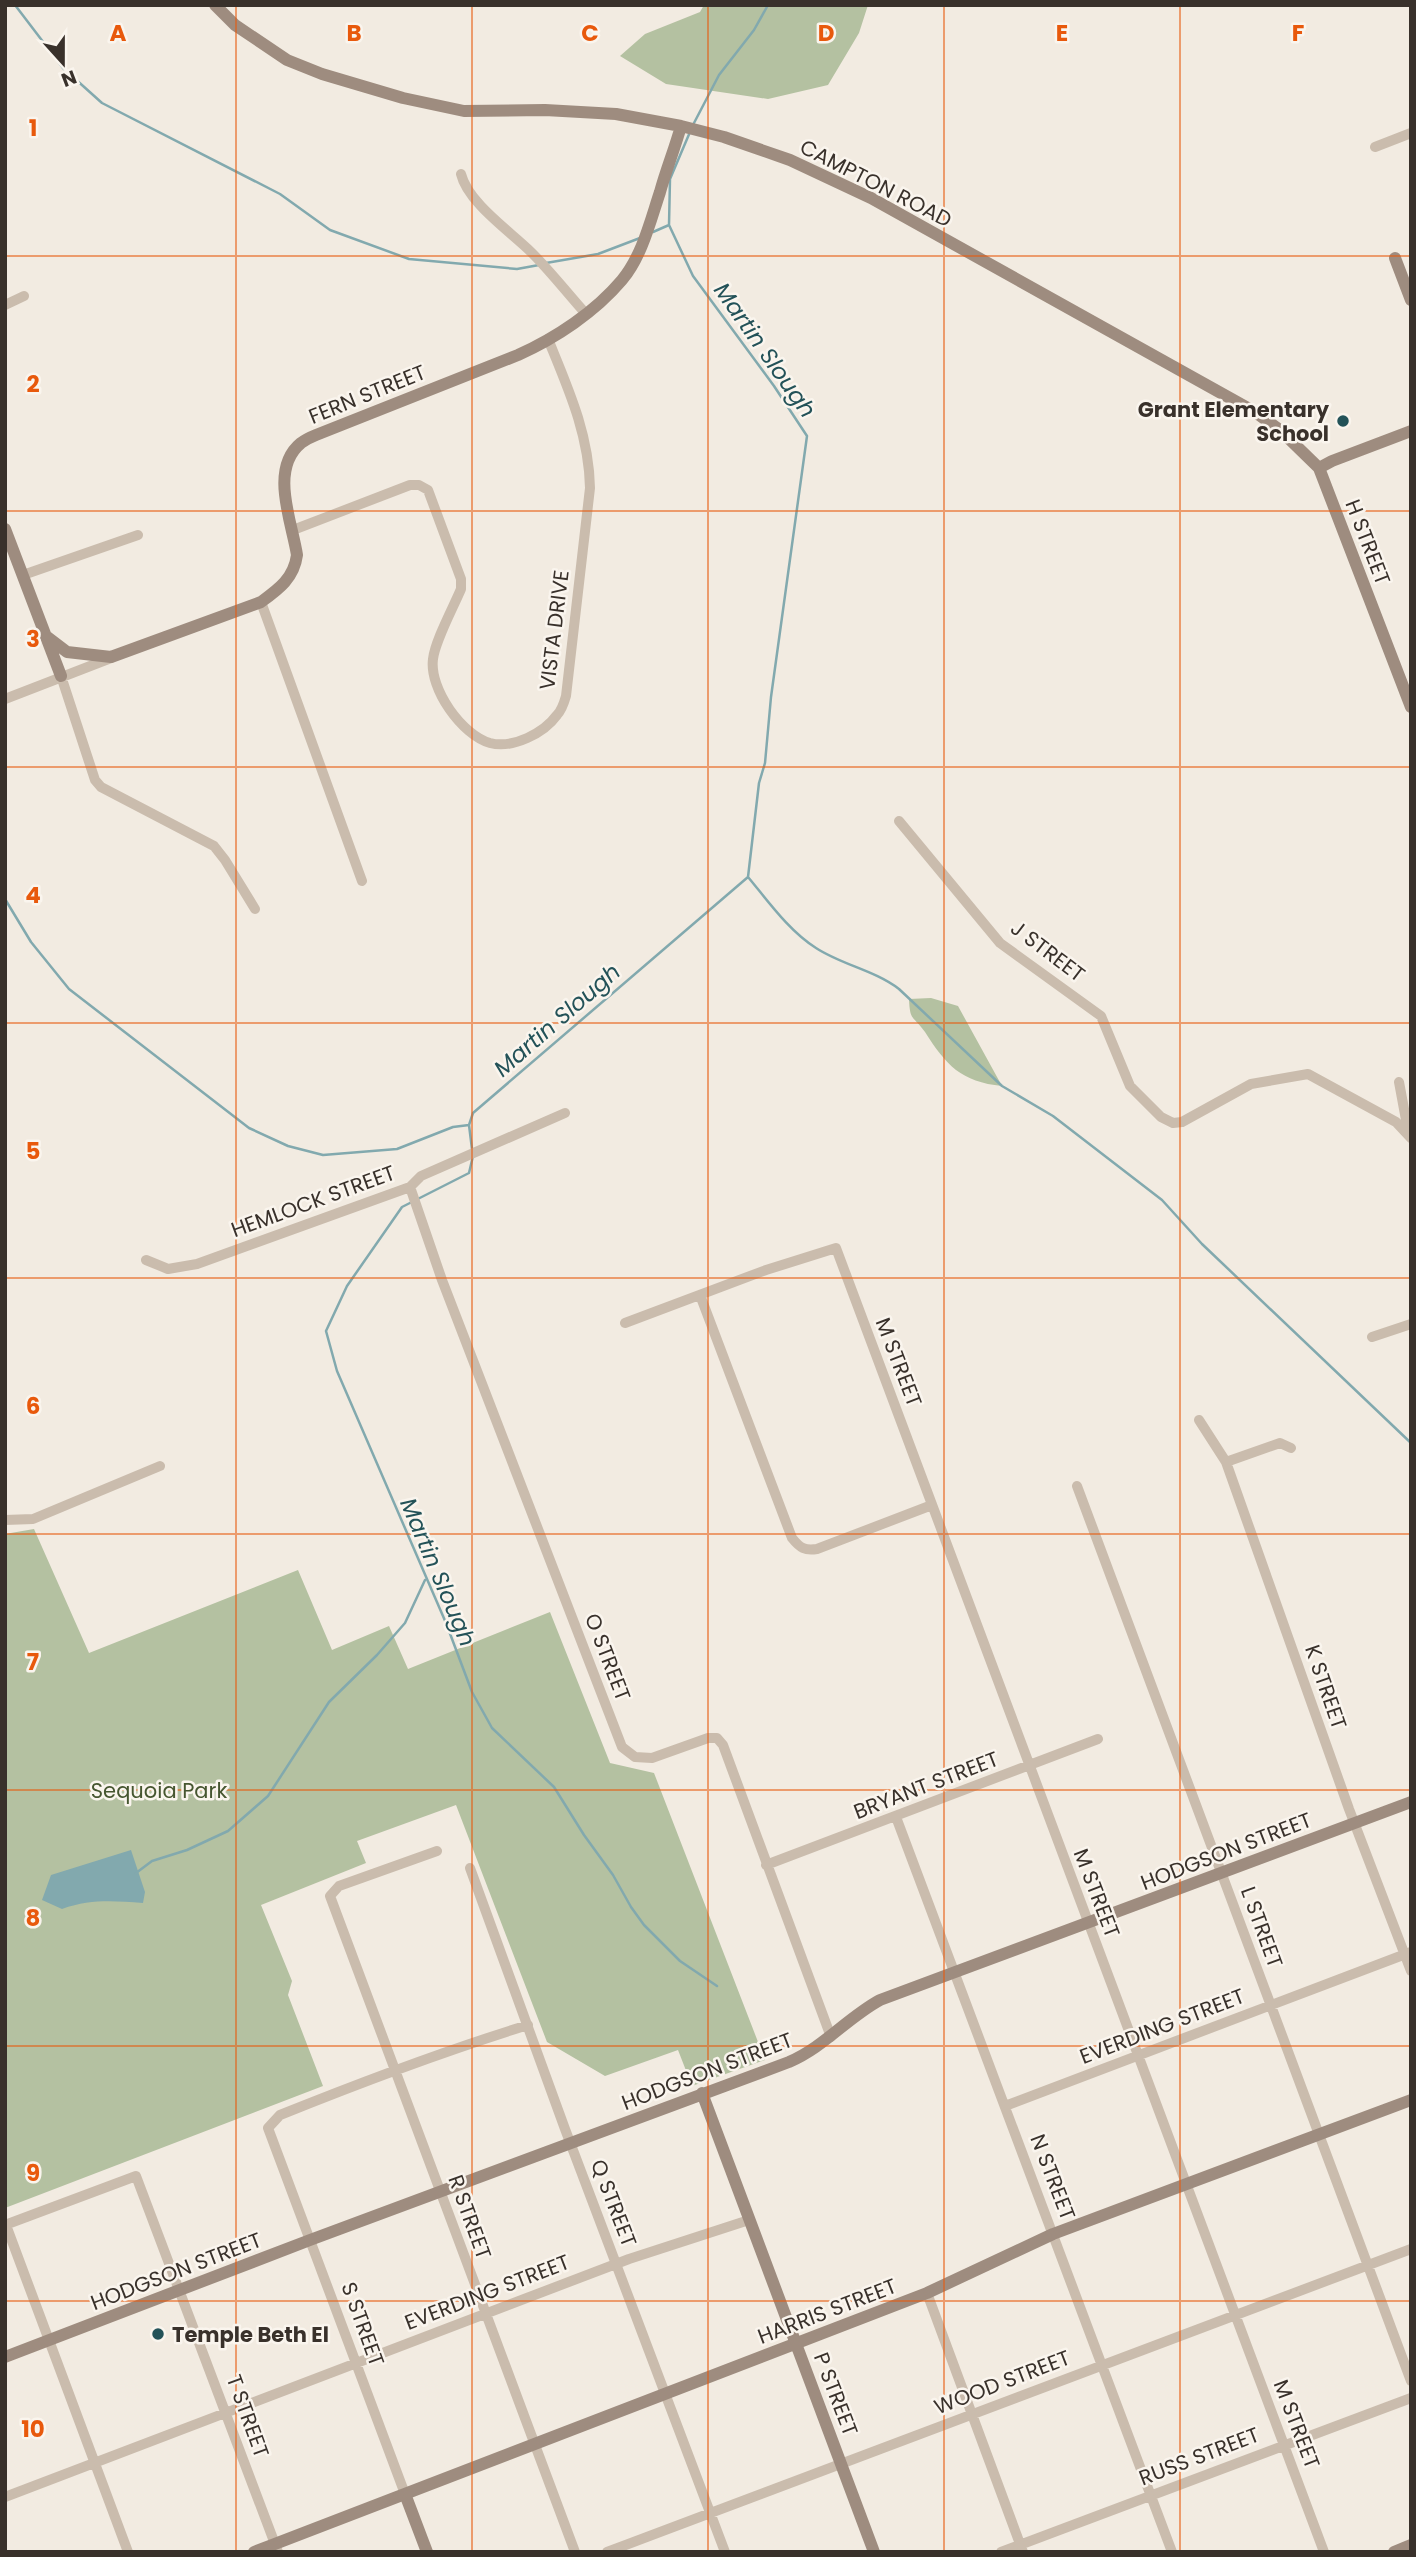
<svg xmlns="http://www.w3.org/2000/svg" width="1416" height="2557" font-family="Poppins,sans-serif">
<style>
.green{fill:#b4c1a1}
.water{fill:#82a9ae}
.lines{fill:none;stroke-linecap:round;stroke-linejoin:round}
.stream{stroke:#82a9ae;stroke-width:2.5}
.street{stroke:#cabcad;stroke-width:10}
.secondary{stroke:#9e8c7f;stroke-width:12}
.grid{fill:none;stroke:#e8590c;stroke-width:2;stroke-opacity:0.55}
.poi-dot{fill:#235258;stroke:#faf5ee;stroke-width:2.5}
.labels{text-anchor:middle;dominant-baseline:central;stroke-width:5;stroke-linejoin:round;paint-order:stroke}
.street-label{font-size:21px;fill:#39312b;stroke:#faf5ee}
.poi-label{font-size:21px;font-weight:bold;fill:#39312b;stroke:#faf5ee;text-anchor:end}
.park-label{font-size:21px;fill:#465630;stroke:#faf5ee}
.water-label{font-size:23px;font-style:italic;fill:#235258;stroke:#faf5ee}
.grid-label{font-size:23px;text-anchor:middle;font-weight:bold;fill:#e8590c;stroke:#faf5ee;stroke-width:5;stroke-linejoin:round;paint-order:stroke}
</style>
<rect width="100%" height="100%" fill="#f2ebe1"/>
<!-- green -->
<path class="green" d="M 704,5 L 868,5 L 859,33 L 828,85 L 768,99 L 666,84 L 620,56 L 645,34 L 700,12 Z
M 931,998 L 958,1006 L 1002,1086 C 961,1082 946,1065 925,1032 C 913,1015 910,1022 909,999 Z
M 34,1529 L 89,1653 L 298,1570 L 332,1650 L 389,1626 L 408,1669 L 550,1612 L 610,1763 L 654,1773 L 765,2060 L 692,2086 L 678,2050 L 605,2076 L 547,2042 L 456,1805 L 357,1841 L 366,1863 L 261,1905 L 292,1981 L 288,1995 L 323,2086 L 5,2208 L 5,1534 Z"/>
<!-- water -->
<path class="water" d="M 131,1850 L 145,1892 L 143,1903 C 112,1901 91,1899 62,1909 L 42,1900 L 51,1875 Z"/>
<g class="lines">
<!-- stream -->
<path class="stream" d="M 15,5 L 63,68 L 102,103 L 280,194 L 330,230 L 409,259 L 517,269 L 539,265
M 694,123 L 719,75 L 754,30 L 768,5
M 653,232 L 669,225
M 546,263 L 598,254 L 640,238
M 748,877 C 768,901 789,931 816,948 C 842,965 874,970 899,989 L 1002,1086 L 1053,1116 L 1162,1200 L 1202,1244 L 1411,1443
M 5,899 L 31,942 L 69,989 L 249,1128 L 288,1146 L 323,1155 L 397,1149 L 453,1127 L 469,1125
M 472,1149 L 469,1125 L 473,1113 L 748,877 L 759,783 L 765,763 L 771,697 L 807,436 L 774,386 L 693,276 L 669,225 L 670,179 L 690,132
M 473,1156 L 469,1173 L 402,1207 L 347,1286 L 326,1331 L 337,1371 L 446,1623 L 472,1692 L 492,1728 L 554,1787 L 584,1835 L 613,1875 L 631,1907 L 644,1925 L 680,1961 L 717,1986
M 136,1873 L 152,1861 L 187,1850 L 228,1831 L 268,1796 L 329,1702 L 377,1655 L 405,1623 L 425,1580"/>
<!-- street -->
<path class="street" d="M 1375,147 L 1411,133
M 461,174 C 468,203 511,232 532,253 C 551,272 568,294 586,314
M 5,305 L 24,296
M 293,530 L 410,485 L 419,485 L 428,490 L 461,579 L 461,589 C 453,608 435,641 433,659 C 429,689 462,735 490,743 C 513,749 544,733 557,715 C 562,710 564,703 566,696 L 590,488 C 589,434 568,388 548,339
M 23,575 L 138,535
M 261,602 L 362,881
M 61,676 L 95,780 L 101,787 L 214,846 L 225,860 L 255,909
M 5,699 L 111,658
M 899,821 L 1000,943 L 1101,1016 L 1130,1086 L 1161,1117 L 1173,1123 L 1182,1122 L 1251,1084 L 1308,1074 L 1396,1122 L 1411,1138
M 1399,1082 L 1409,1136
M 410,1187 L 442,1280 L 622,1747 L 635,1757 L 652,1758 L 708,1738 L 717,1738 L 723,1745 L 831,2037
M 146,1260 L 168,1269 L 197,1264 L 410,1187 L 421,1176 L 565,1113
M 700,1295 L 792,1538 C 800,1548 805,1551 817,1549 L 932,1505
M 625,1323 L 766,1270 L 836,1248 L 1324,2552
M 1372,1337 L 1411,1324
M 1199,1420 L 1226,1462 L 1349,1809 L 1411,1971
M 1226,1462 L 1280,1443 L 1291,1448
M 1077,1486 L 1411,2381
M 5,1520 L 33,1519 L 160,1466
M 896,1817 L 1172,2552
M 437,1851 L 339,1886 L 330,1896 L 575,2552
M 766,1865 L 1098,1739
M 470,1868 L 565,2129 L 725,2552
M 1005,2106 L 1411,1952
M 5,2225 L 136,2176 L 278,2552
M 6,2225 L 128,2552
M 927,2293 L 1023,2552
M 405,2494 L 268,2128 L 280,2115 C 362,2082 444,2051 528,2025
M 5,2497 L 629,2259 L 749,2220
M 607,2552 L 1411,2249
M 1001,2552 L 1411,2398"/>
<!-- secondary -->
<path class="secondary" d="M 215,5 L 235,25 L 287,60 L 322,74 L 403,98 L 464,111 L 545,110 L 616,114 L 681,126 L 724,137 L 790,160 L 871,198 L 1255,412 L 1280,430 L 1319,468 L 1411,707
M 1395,258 L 1411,300
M 1319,468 L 1332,461 L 1411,431
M 5,529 L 61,676
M 46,636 L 67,652 L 111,657 L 261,602 C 279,589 294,578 297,555 C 292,522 269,469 301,443 C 305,440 311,437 316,435 L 518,355 C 556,338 595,312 622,280 C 642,256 650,222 660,192 C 666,170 675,148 681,126
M 702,2093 L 874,2552
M 5,2357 L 310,2240 L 789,2062 C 824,2047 847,2018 880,2000 L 1411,1802
M 405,2494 L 427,2552
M 254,2552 L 927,2293 L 1053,2234 L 1411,2100
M 1394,2552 L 1411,2545"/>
</g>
<!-- grid -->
<path class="grid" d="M 236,5 L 236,2552M 472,5 L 472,2552M 708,5 L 708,2552M 944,5 L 944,2552M 1180,5 L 1180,2552M 5,256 L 1411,256M 5,511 L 1411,511M 5,767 L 1411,767M 5,1023 L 1411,1023M 5,1278 L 1411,1278M 5,1534 L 1411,1534M 5,1790 L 1411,1790M 5,2046 L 1411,2046M 5,2301 L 1411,2301"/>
<!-- markers -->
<g class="poi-dot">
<circle cx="1343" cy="421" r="7"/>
<circle cx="158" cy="2334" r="7"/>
</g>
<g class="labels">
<!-- street labels -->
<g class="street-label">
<text transform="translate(876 183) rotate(27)">CAMPTON ROAD</text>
<text transform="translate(367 394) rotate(-22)">FERN STREET</text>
<text transform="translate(1368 542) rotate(69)">H STREET</text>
<text transform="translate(554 630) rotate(-83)">VISTA DRIVE</text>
<text transform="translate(1048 951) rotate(37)">J STREET</text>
<text transform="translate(313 1201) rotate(-20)">HEMLOCK STREET</text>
<text transform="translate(899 1362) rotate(69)">M STREET</text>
<text transform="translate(608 1657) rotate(69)">O STREET</text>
<text transform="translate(1326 1687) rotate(71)">K STREET</text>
<text transform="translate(926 1785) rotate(-21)">BRYANT STREET</text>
<text transform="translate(1226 1851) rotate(-21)">HODGSON STREET</text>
<text transform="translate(1097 1893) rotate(69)">M STREET</text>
<text transform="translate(1262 1927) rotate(70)">L STREET</text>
<text transform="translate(1162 2026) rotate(-21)">EVERDING STREET</text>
<text transform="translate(707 2071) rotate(-21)">HODGSON STREET</text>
<text transform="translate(1053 2177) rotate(69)">N STREET</text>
<text transform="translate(614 2203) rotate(69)">Q STREET</text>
<text transform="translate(470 2217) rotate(70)">R STREET</text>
<text transform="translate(176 2271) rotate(-21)">HODGSON STREET</text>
<text transform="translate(487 2292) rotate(-21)">EVERDING STREET</text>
<text transform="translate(827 2311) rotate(-21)">HARRIS STREET</text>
<text transform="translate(363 2324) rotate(70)">S STREET</text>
<text transform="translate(1002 2382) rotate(-21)">WOOD STREET</text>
<text transform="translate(836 2394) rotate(69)">P STREET</text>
<text transform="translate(248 2416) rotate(70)">T STREET</text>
<text transform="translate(1297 2424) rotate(69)">M STREET</text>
<text transform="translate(1199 2456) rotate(-21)">RUSS STREET</text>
</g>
<!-- poi labels -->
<g class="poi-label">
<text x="1329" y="409">Grant Elementary<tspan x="1329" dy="24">School</tspan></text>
<text x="172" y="2334" text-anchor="start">Temple Beth El</text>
</g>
<!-- park labels -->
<g class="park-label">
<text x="159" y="1790">Sequoia Park</text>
</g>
<!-- water labels -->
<g class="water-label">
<text transform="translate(765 350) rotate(55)">Martin Slough</text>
<text transform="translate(557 1020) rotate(-41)">Martin Slough</text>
<text transform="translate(438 1572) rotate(67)">Martin Slough</text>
</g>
</g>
<g class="grid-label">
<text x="118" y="41">A</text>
<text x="354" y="41">B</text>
<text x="590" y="41">C</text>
<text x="826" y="41">D</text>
<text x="1062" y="41">E</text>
<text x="1298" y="41">F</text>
<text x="33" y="136">1</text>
<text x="33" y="392">2</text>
<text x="33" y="647">3</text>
<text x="33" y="903">4</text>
<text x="33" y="1159">5</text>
<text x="33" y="1414">6</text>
<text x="33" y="1670">7</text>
<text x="33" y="1926">8</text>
<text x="33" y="2181">9</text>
<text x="33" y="2437">10</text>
</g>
<!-- border -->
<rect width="1416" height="2557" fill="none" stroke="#39312b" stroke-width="14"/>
<!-- north arrow -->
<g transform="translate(63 63) rotate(159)" stroke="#faf5ee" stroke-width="5" paint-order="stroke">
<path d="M0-5L12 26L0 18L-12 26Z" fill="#39312b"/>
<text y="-10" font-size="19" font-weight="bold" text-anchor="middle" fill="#39312b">N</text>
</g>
</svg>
